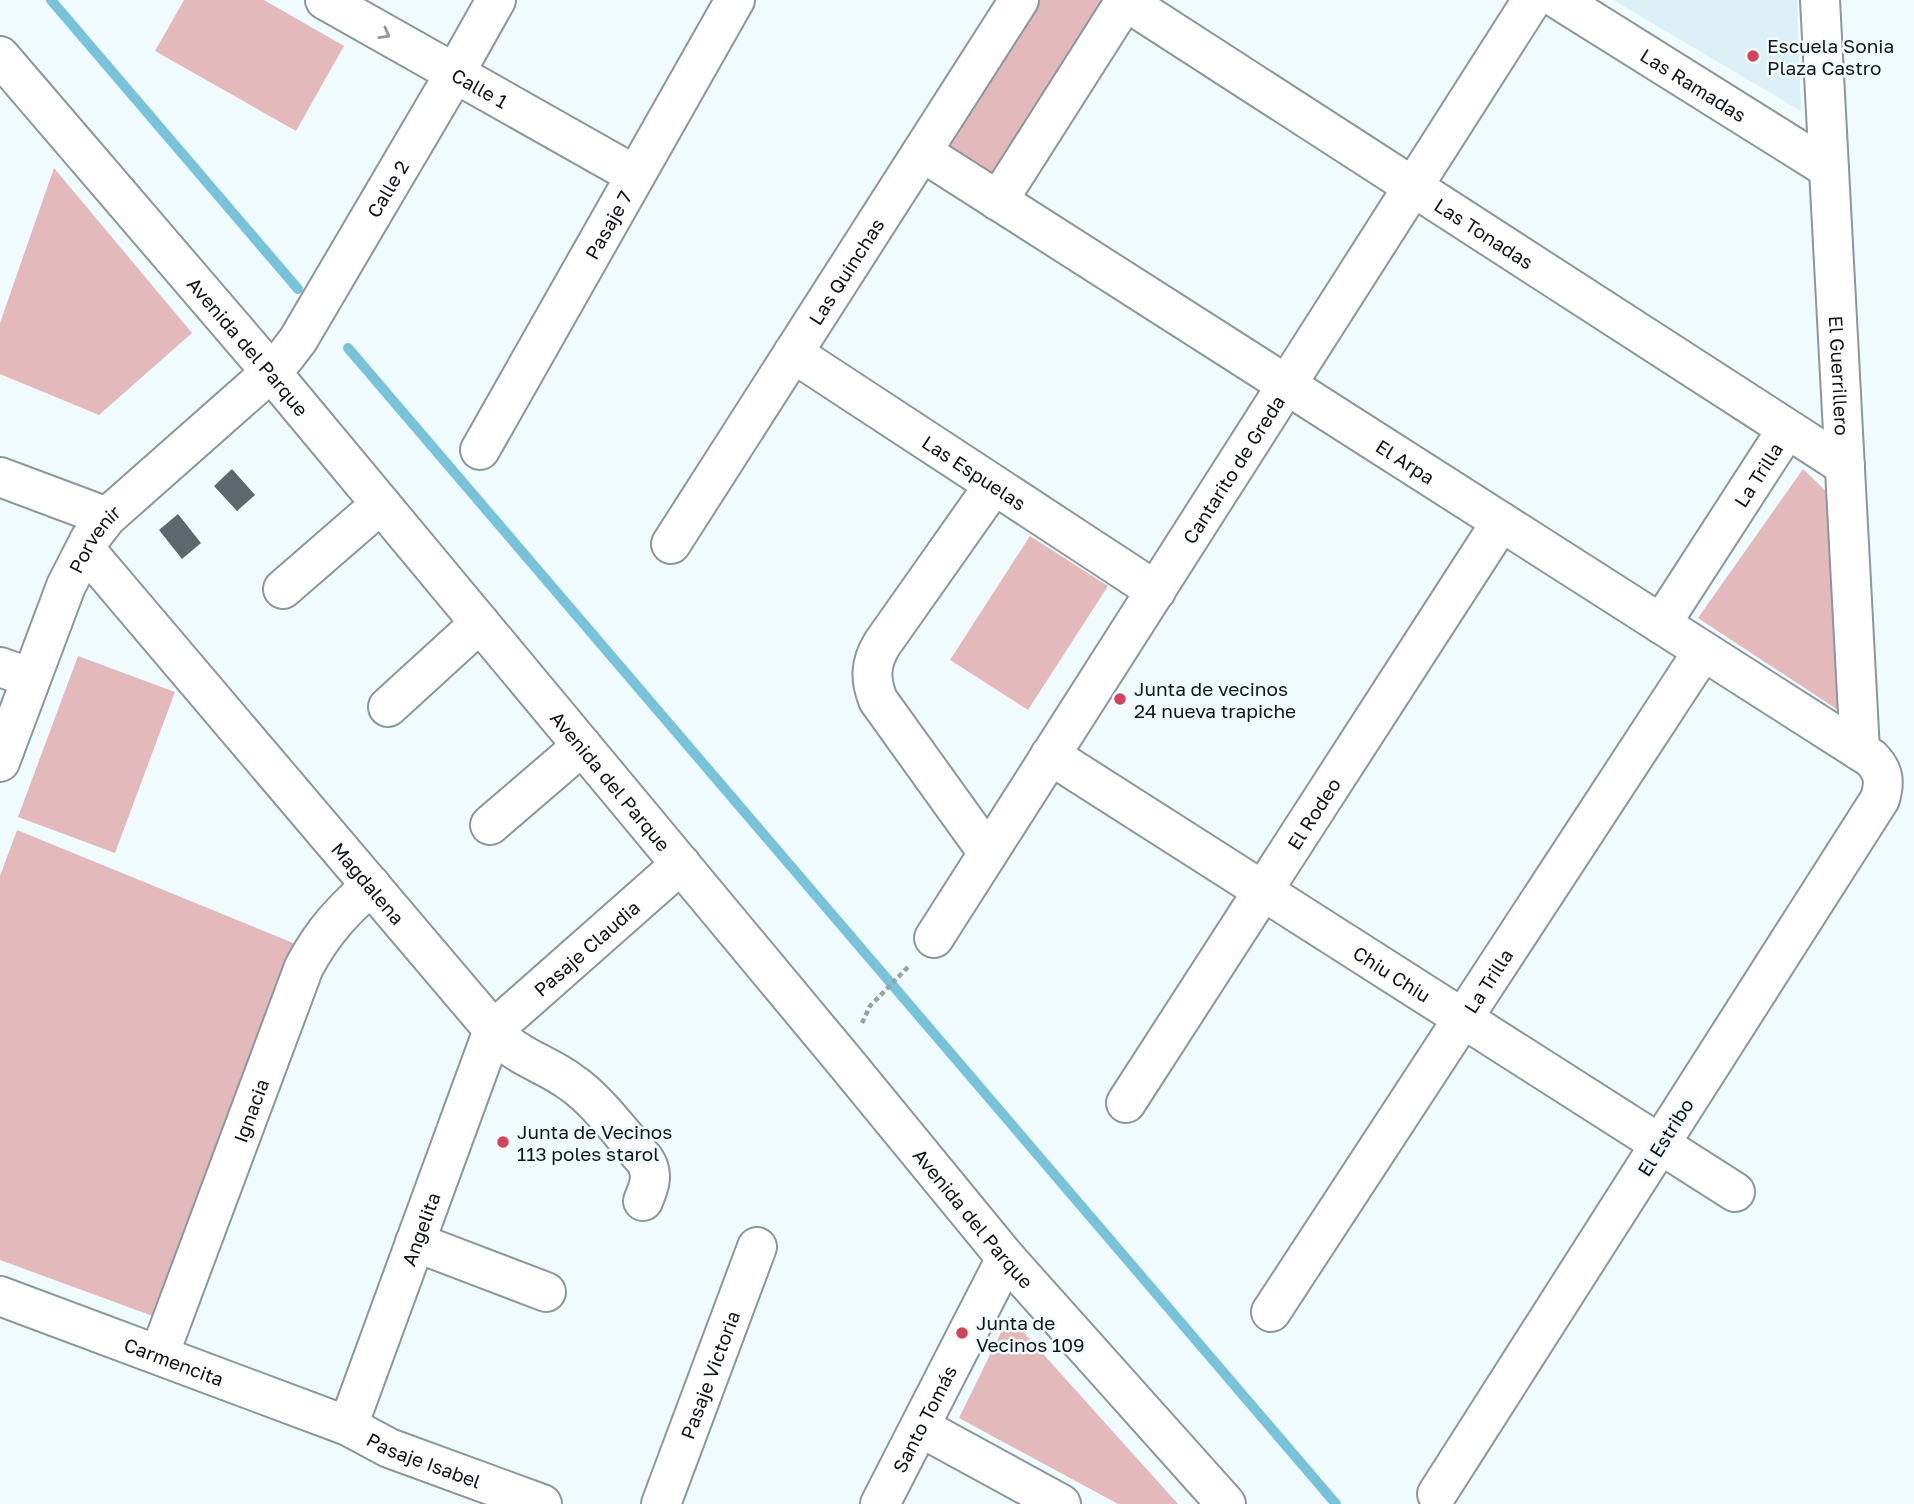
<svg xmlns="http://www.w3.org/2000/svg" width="1914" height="1504" font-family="'Golos Text',sans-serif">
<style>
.built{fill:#dbf0f7}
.green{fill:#e4b9bb}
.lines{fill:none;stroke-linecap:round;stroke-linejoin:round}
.stream{stroke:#78c3da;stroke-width:10}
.building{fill:#5c686b}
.minor-casing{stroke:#8b979b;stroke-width:42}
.path{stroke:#98a1a3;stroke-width:4.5;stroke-dasharray:5 3.5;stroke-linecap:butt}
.minor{stroke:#fff;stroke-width:38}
.oneway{stroke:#939596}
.poi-dot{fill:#d34359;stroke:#f0fbfe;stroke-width:2.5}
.labels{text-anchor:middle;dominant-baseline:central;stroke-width:5;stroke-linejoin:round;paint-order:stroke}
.poi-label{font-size:19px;fill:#101416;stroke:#f0fbfe;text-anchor:start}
.street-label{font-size:19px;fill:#101416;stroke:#f0fbfe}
</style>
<rect width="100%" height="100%" fill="#f0fbfe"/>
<!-- built -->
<path class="built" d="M 1613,0 L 1797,0 L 1801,111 Z"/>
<!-- green -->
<path class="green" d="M 184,0 L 264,0 L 344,46 L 296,131 L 155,51 Z
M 1034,0 L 1103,0 L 997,183 L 939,148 Z
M 54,168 L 192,333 L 99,415 L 0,374 L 0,323 Z
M 1803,469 L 1828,493 L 1841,712 L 1698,618 Z
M 1030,536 L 1108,586 L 1028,710 L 950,660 Z
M 78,656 L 175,692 L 115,853 L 18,817 Z
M 17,830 L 303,947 L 158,1318 L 0,1260 L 0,876 Z
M 1009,1316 L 1178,1504 L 1118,1504 L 959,1418 Z"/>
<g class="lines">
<!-- stream -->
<path class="stream" d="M 51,0 L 298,289
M 348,348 L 1336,1504"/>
</g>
<!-- building -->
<path class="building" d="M 232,469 L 255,495 L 237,511 L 214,486 Z
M 178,514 L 201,543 L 182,559 L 159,530 Z"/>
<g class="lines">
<defs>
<g id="minor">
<path id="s1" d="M 325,0 L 635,175"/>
<path id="s2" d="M 1124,0 L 1845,466"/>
<path id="s3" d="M 1559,0 L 1829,169"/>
<path id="s4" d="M 1820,0 L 1860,751"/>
<path id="s5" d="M 0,56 L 271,372 L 846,1063 L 1006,1258 L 1226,1504"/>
<path id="s6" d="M 922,152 L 1871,758 C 1884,771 1885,782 1880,799 L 1437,1494"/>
<path d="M 998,201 L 1125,1"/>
<path id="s7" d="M 793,353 L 1156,591"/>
<path id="s8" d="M 480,450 L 735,0"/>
<path d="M 0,477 L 107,517"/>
<path id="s9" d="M 671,544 L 1019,0"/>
<path id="s10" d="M 85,549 L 502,1040 C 523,1059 550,1066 572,1083 C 598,1101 622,1135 644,1159 C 654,1173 650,1185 643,1201"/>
<path d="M 283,589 L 381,504"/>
<path id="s11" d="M 1661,624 L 1787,429"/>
<path d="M 0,667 L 31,678"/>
<path d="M 388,707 L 480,623"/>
<path id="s12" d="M 1050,755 L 1735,1192"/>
<path id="s13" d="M 0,762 L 66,586 L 90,539 L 107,517 L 271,372 L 285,357 L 298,340 L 455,73 L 496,0"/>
<path d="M 490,825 L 582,746"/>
<path d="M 988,853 L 878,700 C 870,679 870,664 882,644 L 994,485"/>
<path id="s14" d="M 934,938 L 1532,0"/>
<path id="s15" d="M 1126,1103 L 1501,522"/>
<path d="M 415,1242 L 546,1292"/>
<path id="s16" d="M 0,1296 L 348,1426 L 389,1448 L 542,1504"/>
<path id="s17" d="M 1271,1312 L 1703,651"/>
<path id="s18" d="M 159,1355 L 304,967 C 324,930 341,913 371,885"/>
<path id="s19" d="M 348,1426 L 493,1030 L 681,864"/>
<path d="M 920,1427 L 1061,1504"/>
<path id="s20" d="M 661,1504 L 757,1247"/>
<path id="s21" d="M 880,1504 L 1006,1258"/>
</g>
</defs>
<!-- minor casing -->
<use href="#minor" class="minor-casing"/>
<!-- path -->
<path class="path" d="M 862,1023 L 870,1006 L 909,966"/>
<!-- minor -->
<use href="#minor" class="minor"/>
</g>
<!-- one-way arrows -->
<defs><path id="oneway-chevron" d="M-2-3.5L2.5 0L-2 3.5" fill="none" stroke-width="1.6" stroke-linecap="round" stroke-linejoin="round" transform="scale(1.75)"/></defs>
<use class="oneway" href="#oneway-chevron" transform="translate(385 34) rotate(29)"/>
<!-- markers -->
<g class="poi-dot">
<circle cx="1753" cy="56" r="7"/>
<circle cx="1120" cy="699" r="7"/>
<circle cx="503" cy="1142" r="7"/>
<circle cx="962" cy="1333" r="7"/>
</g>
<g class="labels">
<!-- poi labels -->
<g class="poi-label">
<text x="1767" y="45">Escuela Sonia<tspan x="1767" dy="22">Plaza Castro</tspan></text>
<text x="1134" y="688">Junta de vecinos<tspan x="1134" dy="22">24 nueva trapiche</tspan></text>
<text x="517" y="1131">Junta de Vecinos<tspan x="517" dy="22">113 poles starol</tspan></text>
<text x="976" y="1322">Junta de<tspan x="976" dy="22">Vecinos 109</tspan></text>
</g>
<!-- street labels -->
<g class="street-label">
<text stroke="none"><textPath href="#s3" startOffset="159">Las Ramadas</textPath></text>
<text stroke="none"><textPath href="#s1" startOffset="178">Calle 1</textPath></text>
<text stroke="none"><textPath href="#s13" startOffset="705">Calle 2</textPath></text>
<text stroke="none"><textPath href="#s8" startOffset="259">Pasaje 7</textPath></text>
<text stroke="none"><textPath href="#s2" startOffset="429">Las Tonadas</textPath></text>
<text stroke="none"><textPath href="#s9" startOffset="324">Las Quinchas</textPath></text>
<text stroke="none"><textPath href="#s5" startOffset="382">Avenida del Parque</textPath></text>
<text stroke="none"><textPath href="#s4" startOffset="376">El Guerrillero</textPath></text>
<text stroke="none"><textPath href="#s6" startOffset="574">El Arpa</textPath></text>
<text stroke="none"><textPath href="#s14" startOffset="556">Cantarito de Greda</textPath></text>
<text stroke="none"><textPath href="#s7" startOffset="217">Las Espuelas</textPath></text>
<text stroke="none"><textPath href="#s11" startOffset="178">La Trilla</textPath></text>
<text stroke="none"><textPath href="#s13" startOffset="243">Porvenir</textPath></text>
<text stroke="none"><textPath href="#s5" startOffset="948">Avenida del Parque</textPath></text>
<text stroke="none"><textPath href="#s15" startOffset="345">El Rodeo</textPath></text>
<text stroke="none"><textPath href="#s10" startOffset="438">Magdalena</textPath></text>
<text stroke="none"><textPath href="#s19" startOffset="546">Pasaje Claudia</textPath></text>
<text stroke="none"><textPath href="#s12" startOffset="406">Chiu Chiu</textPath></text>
<text stroke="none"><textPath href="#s17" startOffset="396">La Trilla</textPath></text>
<text stroke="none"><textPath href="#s18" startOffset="261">Ignacia</textPath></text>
<text transform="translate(1665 1137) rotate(-58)">El Estribo</text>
<text stroke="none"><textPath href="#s5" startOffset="1516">Avenida del Parque</textPath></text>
<text stroke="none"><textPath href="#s19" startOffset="210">Angelita</textPath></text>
<text stroke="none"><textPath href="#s16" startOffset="186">Carmencita</textPath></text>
<text stroke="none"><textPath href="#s20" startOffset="138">Pasaje Victoria</textPath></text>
<text stroke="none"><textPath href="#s21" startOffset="96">Santo Tomás</textPath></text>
<text stroke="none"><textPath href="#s16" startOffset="455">Pasaje Isabel</textPath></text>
</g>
</g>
</svg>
